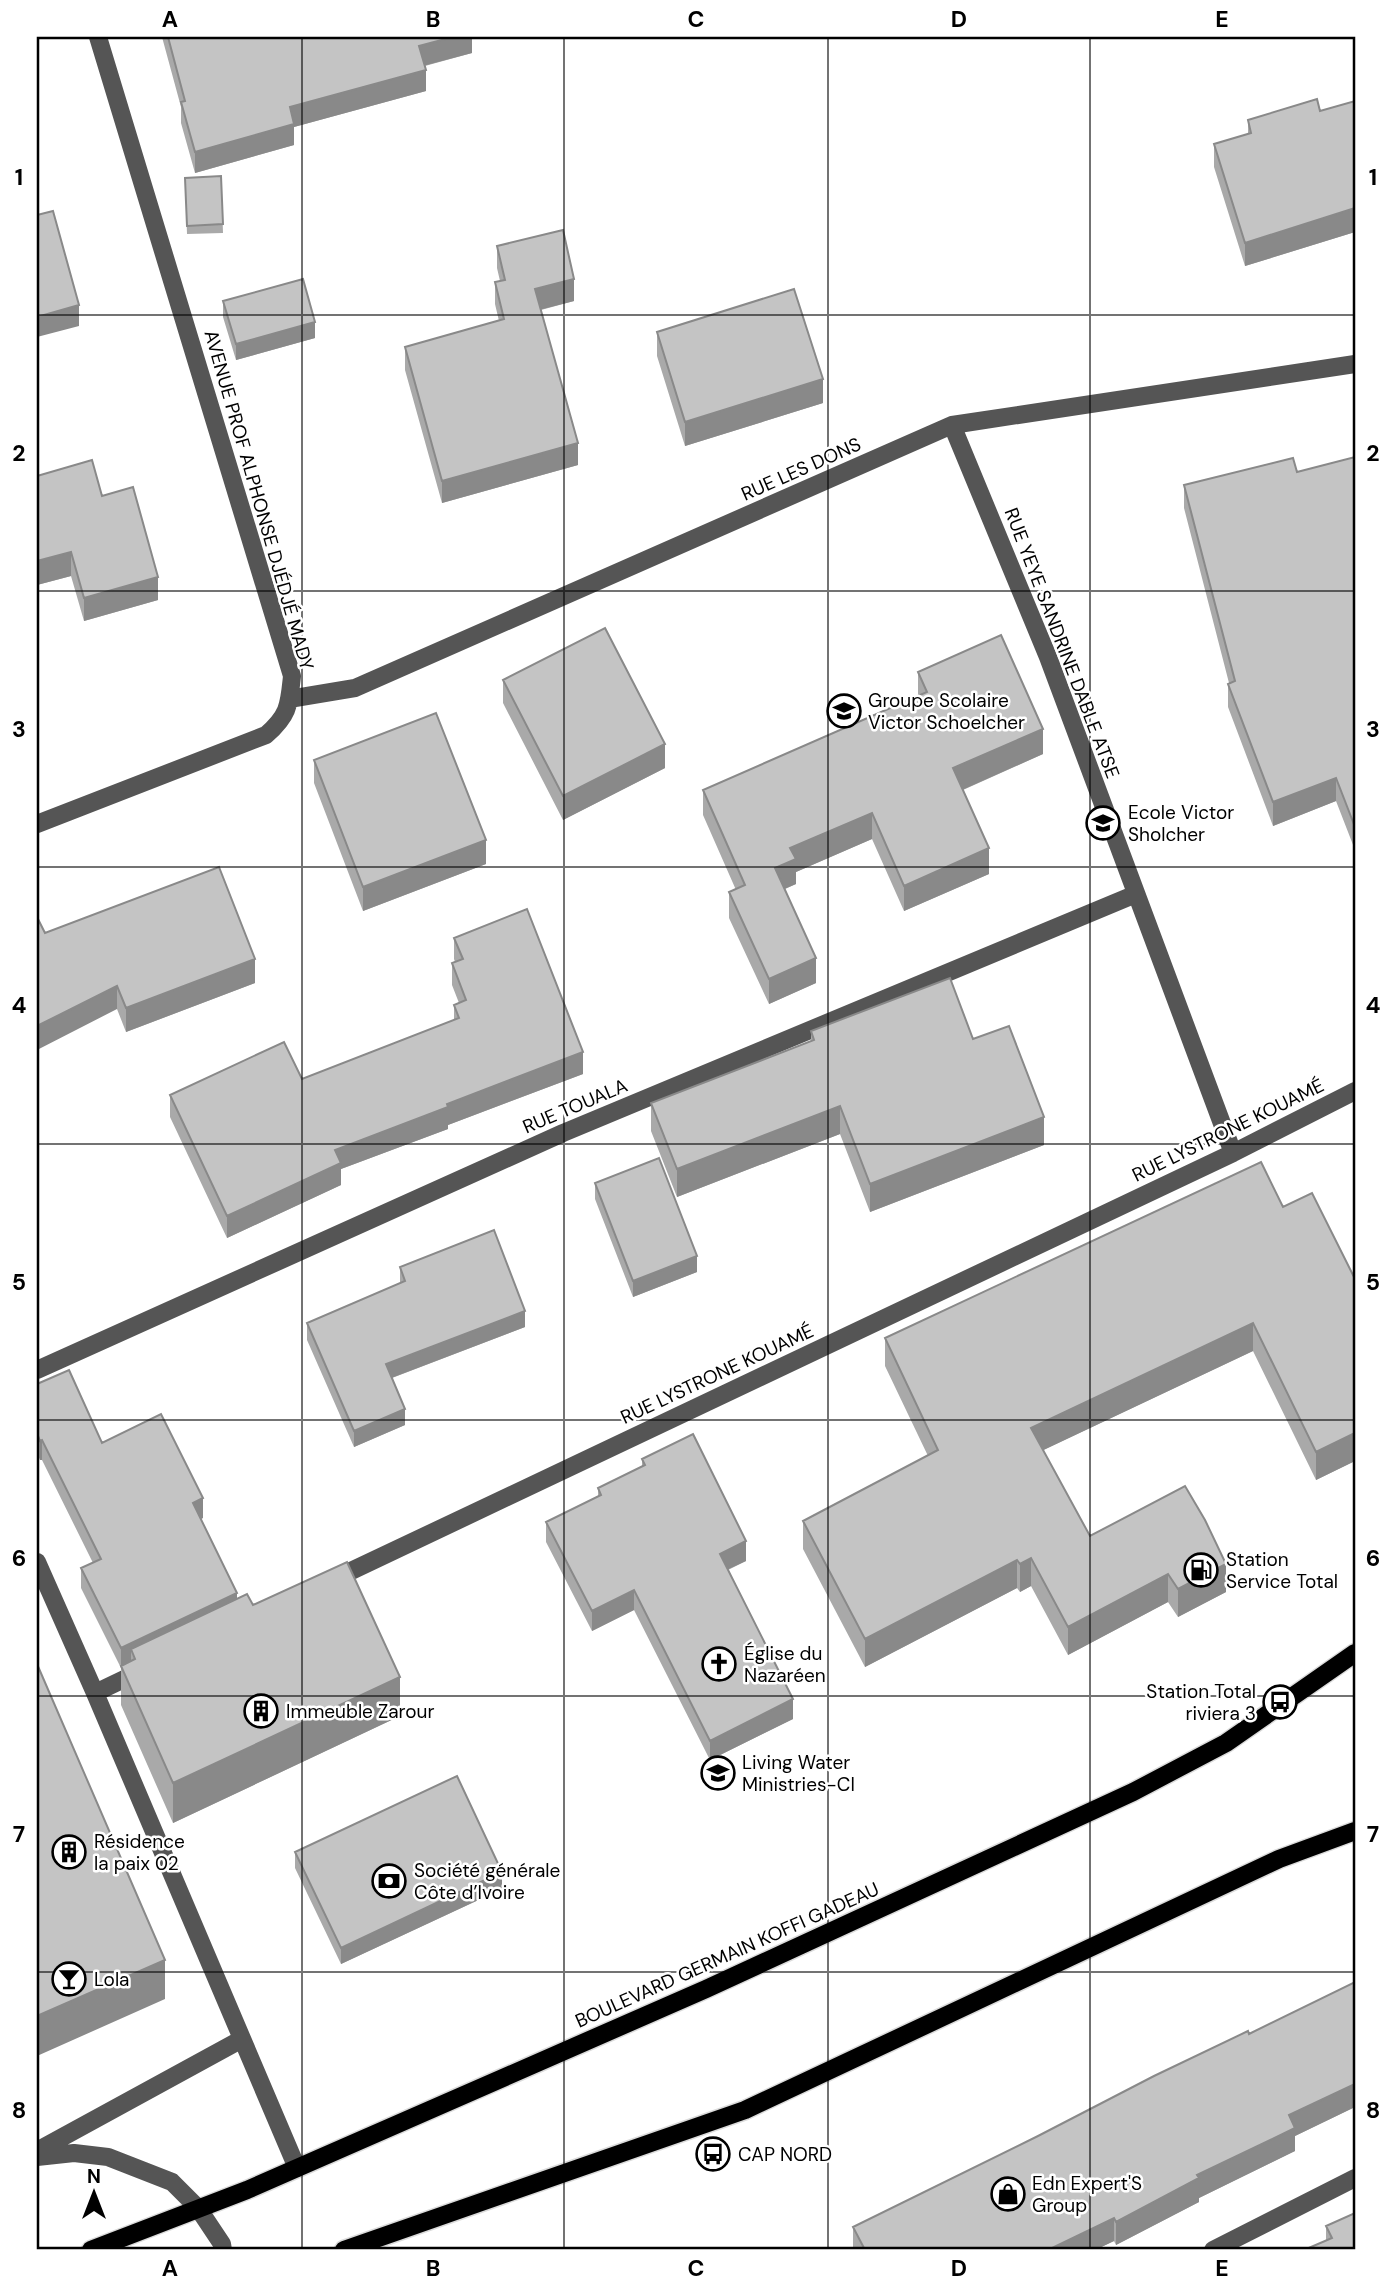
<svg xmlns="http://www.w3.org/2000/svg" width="1392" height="2287" font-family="'DM Sans',sans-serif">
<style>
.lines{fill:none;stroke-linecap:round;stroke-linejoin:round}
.major-casing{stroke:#dbdbdb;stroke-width:21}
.minor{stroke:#555;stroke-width:18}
.major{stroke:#000;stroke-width:18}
.wall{fill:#a9a9a9}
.shaded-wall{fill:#898989}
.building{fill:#c4c4c4;stroke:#898989;stroke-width:2}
.grid{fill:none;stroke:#000;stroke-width:2;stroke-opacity:0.55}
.labels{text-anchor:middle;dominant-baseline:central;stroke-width:5;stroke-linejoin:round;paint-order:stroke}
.street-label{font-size:19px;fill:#000;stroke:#fff}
.poi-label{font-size:19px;fill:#000;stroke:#fff;text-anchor:start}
.neatline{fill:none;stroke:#000;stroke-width:2.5}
.grid-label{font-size:23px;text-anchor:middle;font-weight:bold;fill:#000}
</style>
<rect width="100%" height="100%" fill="#fff"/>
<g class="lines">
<defs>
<path id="major" d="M 91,2250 L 247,2190 L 706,1989 L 1133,1792 L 1226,1743 L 1355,1653
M 344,2250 L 745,2110 L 1279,1859 L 1355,1831"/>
</defs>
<!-- major casing -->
<use href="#major" class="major-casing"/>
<!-- minor -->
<path class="minor" d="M 952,425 L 1048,657 L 1233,1153
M 289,699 L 355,688 L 952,425 L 1355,364
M 37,824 L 266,735 C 289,715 289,705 292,676 L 98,37
M 37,1370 L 563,1133 L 1136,894
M 37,1562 L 95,1693 L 297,2168
M 332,1580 L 1233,1153 L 1355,1091
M 95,1693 L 143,1670
M 37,2151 L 242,2039
M 37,2157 L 74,2153 L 108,2157 L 172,2182 L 198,2208 L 222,2244 L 223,2250
M 1213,2250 L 1355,2178"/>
<!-- major -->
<use href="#major" class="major"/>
</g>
<!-- wall -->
<path class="wall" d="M 162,37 L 472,37 L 472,53 L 425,66 L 426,91 L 294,127 L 294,145 L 195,173 L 181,123 L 181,107 Z
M 1355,101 L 1355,232 L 1245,266 L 1214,167 L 1214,144 L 1248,134 L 1248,120 L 1320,111 Z
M 221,176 L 223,233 L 187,234 L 185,178 Z
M 497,246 L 574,301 L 541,310 L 578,465 L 442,503 L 405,370 L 405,347 L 499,321 L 495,304 L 495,282 L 500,281 L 497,268 Z
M 223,301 L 315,338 L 236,360 L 223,317 Z
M 657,332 L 823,403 L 685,446 L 657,356 Z
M 1355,457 L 1355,850 L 1336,801 L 1273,826 L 1228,707 L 1228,684 L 1229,683 L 1184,508 L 1184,485 L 1297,472 Z
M 102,496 L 158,600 L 84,621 L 71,576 L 37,585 Z
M 918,672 L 1043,754 L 963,790 L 989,874 L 904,911 L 872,839 L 796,872 L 796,884 L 785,889 L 816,983 L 769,1004 L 729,918 L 729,892 L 736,890 L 703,815 L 703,790 L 918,695 Z
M 503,680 L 665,768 L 563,820 L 503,703 Z
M 314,760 L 486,864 L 363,911 L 314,783 Z
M 45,933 L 255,983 L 126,1032 L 117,1009 Z
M 454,938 L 583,1074 L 448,1125 L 448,1129 L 341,1169 L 341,1185 L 227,1238 L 170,1117 L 170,1095 L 302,1079 L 454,1020 L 454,1005 L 459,1003 L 452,985 L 452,963 L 455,962 L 454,959 Z
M 811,1031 L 973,1039 L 1044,1145 L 870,1212 L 840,1134 L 677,1197 L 651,1131 L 651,1103 L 811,1041 Z
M 595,1183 L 697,1272 L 633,1297 L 595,1199 Z
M 1283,1207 L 1355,1279 L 1355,1461 L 1316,1480 L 1253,1351 L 1043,1450 L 1090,1536 L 1226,1592 L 1178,1617 L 1168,1602 L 1068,1655 L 1031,1586 L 1020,1592 L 1017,1588 L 865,1667 L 803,1549 L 803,1521 L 928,1456 L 885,1366 L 885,1338 Z
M 400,1267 L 525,1327 L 392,1378 L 405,1425 L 354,1447 L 307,1340 L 307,1323 L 400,1284 Z
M 37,1384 L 102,1443 L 203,1518 L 200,1519 L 237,1598 L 253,1605 L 400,1716 L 173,1823 L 121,1705 L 121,1668 L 81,1588 L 81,1568 L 93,1563 L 42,1460 L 40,1460 L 37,1453 Z
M 642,1459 L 746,1561 L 728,1570 L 793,1719 L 710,1760 L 634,1610 L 592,1631 L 546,1542 L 546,1522 L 598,1496 L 598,1488 L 642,1467 Z
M 295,1852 L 502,1889 L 341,1964 L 295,1868 Z
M 1355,1982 L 1355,2107 L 1295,2136 L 1295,2151 L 1199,2198 L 1199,2202 L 1116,2245 L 1114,2241 L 1095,2250 L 853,2250 L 853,2227 Z
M 1326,2226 L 1355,2250 L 1326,2240 Z"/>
<!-- shaded-wall -->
<path class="shaded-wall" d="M 453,37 L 472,37 L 472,53 L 419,67 L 419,46 Z
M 426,70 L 426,91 L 294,127 L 294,145 L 195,173 L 195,152 L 290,107 Z
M 1355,208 L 1355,232 L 1245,266 L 1245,243 Z
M 574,279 L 574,301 L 535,311 L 535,289 Z
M 79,305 L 79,326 L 37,337 L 37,317 Z
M 315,322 L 315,338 L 236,360 L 236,344 Z
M 823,379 L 823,403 L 685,446 L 685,422 Z
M 578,443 L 578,465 L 442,503 L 442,481 Z
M 71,552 L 71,576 L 37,585 L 37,561 Z
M 158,577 L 158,600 L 84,621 L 84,598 Z
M 1043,729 L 1043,754 L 953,794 L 953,768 Z
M 665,744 L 665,768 L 563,820 L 563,796 Z
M 1336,778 L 1336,801 L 1273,826 L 1273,802 Z
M 872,813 L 872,839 L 796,872 L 796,884 L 775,893 L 775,868 L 790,848 Z
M 486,840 L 486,864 L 363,911 L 363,887 Z
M 989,848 L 989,874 L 904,911 L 904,886 Z
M 816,958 L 816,983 L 769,1004 L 769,979 Z
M 255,959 L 255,983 L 126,1032 L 126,1008 Z
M 117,986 L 117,1009 L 37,1050 L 37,1026 Z
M 583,1052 L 583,1074 L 448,1125 L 448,1129 L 341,1169 L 341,1185 L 227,1238 L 227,1216 L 335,1150 L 447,1104 Z
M 840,1106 L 840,1134 L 677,1197 L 677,1169 Z
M 1044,1117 L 1044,1145 L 870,1212 L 870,1184 Z
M 697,1256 L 697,1272 L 633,1297 L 633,1281 Z
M 525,1311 L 525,1327 L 386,1380 L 386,1364 Z
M 1253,1323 L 1253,1351 L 1031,1456 L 1031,1428 Z
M 405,1409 L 405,1425 L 354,1447 L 354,1431 Z
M 1355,1433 L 1355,1461 L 1316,1480 L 1316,1452 Z
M 42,1440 L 42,1460 L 40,1460 L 40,1441 Z
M 203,1498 L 203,1518 L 193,1523 L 193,1503 Z
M 746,1541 L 746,1561 L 720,1573 L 720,1554 Z
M 1031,1558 L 1031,1586 L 1020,1592 L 1020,1564 Z
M 1017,1560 L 1017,1588 L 865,1667 L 865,1639 Z
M 1226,1564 L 1226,1592 L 1178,1617 L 1178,1589 Z
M 1168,1574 L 1168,1602 L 1068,1655 L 1068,1627 Z
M 634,1590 L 634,1610 L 592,1631 L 592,1611 Z
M 237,1593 L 237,1613 L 135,1659 L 131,1649 L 131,1664 L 121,1666 L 121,1668 L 121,1648 Z
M 400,1677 L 400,1716 L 173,1823 L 173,1783 Z
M 793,1699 L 793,1719 L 710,1760 L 710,1741 Z
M 502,1872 L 502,1889 L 341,1964 L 341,1948 Z
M 165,1960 L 165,1999 L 37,2056 L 37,2016 Z
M 1355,2084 L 1355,2107 L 1295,2136 L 1295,2151 L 1199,2198 L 1199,2202 L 1116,2245 L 1116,2222 L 1197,2175 L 1289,2115 Z
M 1114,2218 L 1114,2241 L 1095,2250 L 1048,2250 Z"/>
<!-- building -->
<path class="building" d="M 168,37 L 453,37 L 419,46 L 426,70 L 290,107 L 294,124 L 195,152 L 181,102 L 185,101 Z
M 1317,99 L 1320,111 L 1355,101 L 1355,208 L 1245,243 L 1214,144 L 1251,133 L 1248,120 Z
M 221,176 L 223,224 L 187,226 L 185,178 Z
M 53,211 L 79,305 L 37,317 L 37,215 Z
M 563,230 L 574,279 L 535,289 L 578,443 L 442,481 L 405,347 L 504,319 L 495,282 L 505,280 L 497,246 Z
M 303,279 L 315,322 L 236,344 L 223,301 Z
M 794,289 L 823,379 L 685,422 L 657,332 Z
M 1355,457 L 1355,827 L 1336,778 L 1273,802 L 1228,684 L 1235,681 L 1184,485 L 1293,458 L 1297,472 Z
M 92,460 L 102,496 L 133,487 L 158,577 L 84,598 L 71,552 L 37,561 L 37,476 Z
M 605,628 L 665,744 L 563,796 L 503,680 Z
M 1001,635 L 1043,729 L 953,768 L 989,848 L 904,886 L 872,813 L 790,848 L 796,859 L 775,868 L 816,958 L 769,979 L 729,892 L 745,885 L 703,790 L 927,692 L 918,672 Z
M 436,713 L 486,840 L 363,887 L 314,760 Z
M 219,867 L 255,959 L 126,1008 L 117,986 L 37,1026 L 37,917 L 45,933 Z
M 527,909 L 583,1052 L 447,1104 L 448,1107 L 335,1150 L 341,1163 L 227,1216 L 170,1095 L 284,1042 L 302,1079 L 459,1018 L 454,1005 L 466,1000 L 452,963 L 463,959 L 454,938 Z
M 950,978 L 973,1039 L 1009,1026 L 1044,1117 L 870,1184 L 840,1106 L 677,1169 L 651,1103 L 814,1040 L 811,1031 Z
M 659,1158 L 697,1256 L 633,1281 L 595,1183 Z
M 1261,1162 L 1283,1207 L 1312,1193 L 1355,1279 L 1355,1433 L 1316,1452 L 1253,1323 L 1031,1428 L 1090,1536 L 1185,1486 L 1205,1520 L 1226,1564 L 1178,1589 L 1168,1574 L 1068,1627 L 1031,1558 L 1020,1564 L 1017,1560 L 865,1639 L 803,1521 L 938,1450 L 885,1338 Z
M 494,1230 L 525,1311 L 386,1364 L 405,1409 L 354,1431 L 307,1323 L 405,1281 L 400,1267 Z
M 69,1370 L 102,1443 L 161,1414 L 203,1498 L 193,1503 L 237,1593 L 121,1648 L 81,1568 L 101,1559 L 42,1440 L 40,1441 L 37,1433 L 37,1384 Z
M 693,1434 L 746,1541 L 720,1554 L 793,1699 L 710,1741 L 634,1590 L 592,1611 L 546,1522 L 601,1495 L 598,1488 L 645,1465 L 642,1459 Z
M 347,1562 L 400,1677 L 173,1783 L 121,1666 L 135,1659 L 131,1649 L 247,1594 L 253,1605 Z
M 37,1664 L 165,1960 L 37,2016 Z
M 457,1776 L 502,1872 L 341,1948 L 295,1852 Z
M 1355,1982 L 1355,2084 L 1289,2115 L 1295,2128 L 1197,2175 L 1199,2178 L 1116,2222 L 1114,2218 L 1048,2250 L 865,2250 L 853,2227 L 1038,2136 L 1154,2076 L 1248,2031 L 1249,2034 Z
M 1355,2213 L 1355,2250 L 1304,2250 L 1332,2238 L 1326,2226 Z"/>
<!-- grid -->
<path class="grid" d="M 302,37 L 302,2250M 564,37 L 564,2250M 828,37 L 828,2250M 1090,37 L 1090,2250M 37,315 L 1355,315M 37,591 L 1355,591M 37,867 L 1355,867M 37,1144 L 1355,1144M 37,1420 L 1355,1420M 37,1696 L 1355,1696M 37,1972 L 1355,1972"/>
<!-- icons -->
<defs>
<symbol id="school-ring" viewBox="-11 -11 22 22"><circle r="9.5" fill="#fff" stroke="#000" stroke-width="1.5"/><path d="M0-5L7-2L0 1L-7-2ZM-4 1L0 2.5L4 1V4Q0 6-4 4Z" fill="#000"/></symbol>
<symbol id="fuel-ring" viewBox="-11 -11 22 22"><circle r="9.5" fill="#fff" stroke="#000" stroke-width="1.5"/><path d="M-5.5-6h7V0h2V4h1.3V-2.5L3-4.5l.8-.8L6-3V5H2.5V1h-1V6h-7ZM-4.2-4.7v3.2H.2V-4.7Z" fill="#000"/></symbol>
<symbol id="church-ring" viewBox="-11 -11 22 22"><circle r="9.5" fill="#fff" stroke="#000" stroke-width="1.5"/><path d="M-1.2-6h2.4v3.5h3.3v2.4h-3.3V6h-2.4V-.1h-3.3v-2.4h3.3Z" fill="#000"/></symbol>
<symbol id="bus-ring" viewBox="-11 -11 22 22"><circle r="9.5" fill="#fff" stroke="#000" stroke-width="1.5"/><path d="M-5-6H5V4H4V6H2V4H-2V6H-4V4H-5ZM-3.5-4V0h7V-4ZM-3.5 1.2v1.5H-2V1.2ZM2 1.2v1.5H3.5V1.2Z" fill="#000"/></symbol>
<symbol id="building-ring" viewBox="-11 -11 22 22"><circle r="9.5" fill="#fff" stroke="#000" stroke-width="1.5"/><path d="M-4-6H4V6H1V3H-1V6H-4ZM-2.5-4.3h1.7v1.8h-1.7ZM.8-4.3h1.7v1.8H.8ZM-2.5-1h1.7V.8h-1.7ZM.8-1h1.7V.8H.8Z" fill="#000"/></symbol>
<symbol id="bank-ring" viewBox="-11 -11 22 22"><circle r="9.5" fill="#fff" stroke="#000" stroke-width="1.5"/><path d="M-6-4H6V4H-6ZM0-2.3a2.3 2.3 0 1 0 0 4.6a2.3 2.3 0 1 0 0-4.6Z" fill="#000"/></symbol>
<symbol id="bar-ring" viewBox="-11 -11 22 22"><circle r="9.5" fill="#fff" stroke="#000" stroke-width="1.5"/><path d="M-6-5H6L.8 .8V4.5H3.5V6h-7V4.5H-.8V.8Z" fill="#000"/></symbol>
<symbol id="shop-ring" viewBox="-11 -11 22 22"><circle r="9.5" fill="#fff" stroke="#000" stroke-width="1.5"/><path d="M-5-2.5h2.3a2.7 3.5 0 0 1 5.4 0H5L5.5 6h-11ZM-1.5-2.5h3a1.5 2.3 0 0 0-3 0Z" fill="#000"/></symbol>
</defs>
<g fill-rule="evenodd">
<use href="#school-ring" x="825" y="692" width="38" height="38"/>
<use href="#school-ring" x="1084" y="804" width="38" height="38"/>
<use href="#fuel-ring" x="1182" y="1551" width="38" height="38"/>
<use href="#church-ring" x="700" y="1645" width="38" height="38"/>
<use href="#bus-ring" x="1261" y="1683" width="38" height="38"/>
<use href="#building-ring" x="242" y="1692" width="38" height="38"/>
<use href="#school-ring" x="699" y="1754" width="38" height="38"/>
<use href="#building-ring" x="50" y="1833" width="38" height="38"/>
<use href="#bank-ring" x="370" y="1862" width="38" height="38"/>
<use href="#bar-ring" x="50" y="1960" width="38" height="38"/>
<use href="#bus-ring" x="694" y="2135" width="38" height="38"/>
<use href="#shop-ring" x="989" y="2175" width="38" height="38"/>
</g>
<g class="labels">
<!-- street labels -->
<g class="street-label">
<text transform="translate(801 469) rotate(-24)">RUE LES DONS</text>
<text transform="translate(259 500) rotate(74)">AVENUE PROF ALPHONSE DJÉDJÉ MADY</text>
<text transform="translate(1062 643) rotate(69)">RUE YEYE SANDRINE DABLE ATSE</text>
<text transform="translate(575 1106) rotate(-23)">RUE TOUALA</text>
<text transform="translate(1228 1130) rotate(-26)">RUE LYSTRONE KOUAMÉ</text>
<text transform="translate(717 1374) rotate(-25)">RUE LYSTRONE KOUAMÉ</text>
<text transform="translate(727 1955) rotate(-24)">BOULEVARD GERMAIN KOFFI GADEAU</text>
</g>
<!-- poi labels -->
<g class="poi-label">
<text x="868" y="700">Groupe Scolaire<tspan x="868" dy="22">Victor Schoelcher</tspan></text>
<text x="1128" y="812">Ecole Victor<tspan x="1128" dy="22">Sholcher</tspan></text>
<text x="1226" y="1559">Station<tspan x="1226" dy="22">Service Total</tspan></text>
<text x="744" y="1653">Église du<tspan x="744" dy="22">Nazaréen</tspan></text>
<text x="1256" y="1691" text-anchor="end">Station Total<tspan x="1256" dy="22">riviera 3</tspan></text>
<text x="286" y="1711">Immeuble Zarour</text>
<text x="742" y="1762">Living Water<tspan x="742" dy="22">Ministries-CI</tspan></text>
<text x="94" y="1841">Résidence<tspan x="94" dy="22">la paix 02</tspan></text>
<text x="414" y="1870">Société générale<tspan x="414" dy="22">Côte d’Ivoire</tspan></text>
<text x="94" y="1979">Lola</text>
<text x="738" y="2154">CAP NORD</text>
<text x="1032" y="2183">Edn Expert'S<tspan x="1032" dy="22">Group</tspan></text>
</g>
</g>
<!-- border -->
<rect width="1392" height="2287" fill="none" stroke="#ffffff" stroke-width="77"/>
<!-- north arrow -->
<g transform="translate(94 2193)" stroke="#ffffff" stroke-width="5" paint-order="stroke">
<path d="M0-5L12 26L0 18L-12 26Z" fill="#000000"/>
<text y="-10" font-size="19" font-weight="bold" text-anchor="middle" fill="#000000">N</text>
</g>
<rect x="38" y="38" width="1316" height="2210" class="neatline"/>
<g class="grid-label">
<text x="170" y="27">A</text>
<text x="433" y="27">B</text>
<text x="696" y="27">C</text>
<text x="959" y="27">D</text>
<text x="1222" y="27">E</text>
<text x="19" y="185">1</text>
<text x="1373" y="185">1</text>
<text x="19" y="461">2</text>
<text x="1373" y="461">2</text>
<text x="19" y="737">3</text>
<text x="1373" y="737">3</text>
<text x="19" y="1013">4</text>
<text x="1373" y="1013">4</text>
<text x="19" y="1290">5</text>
<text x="1373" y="1290">5</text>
<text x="19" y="1566">6</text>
<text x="1373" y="1566">6</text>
<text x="19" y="1842">7</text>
<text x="1373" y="1842">7</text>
<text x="19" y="2118">8</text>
<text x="1373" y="2118">8</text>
<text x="170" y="2276">A</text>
<text x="433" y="2276">B</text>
<text x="696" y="2276">C</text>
<text x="959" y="2276">D</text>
<text x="1222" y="2276">E</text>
</g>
</svg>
